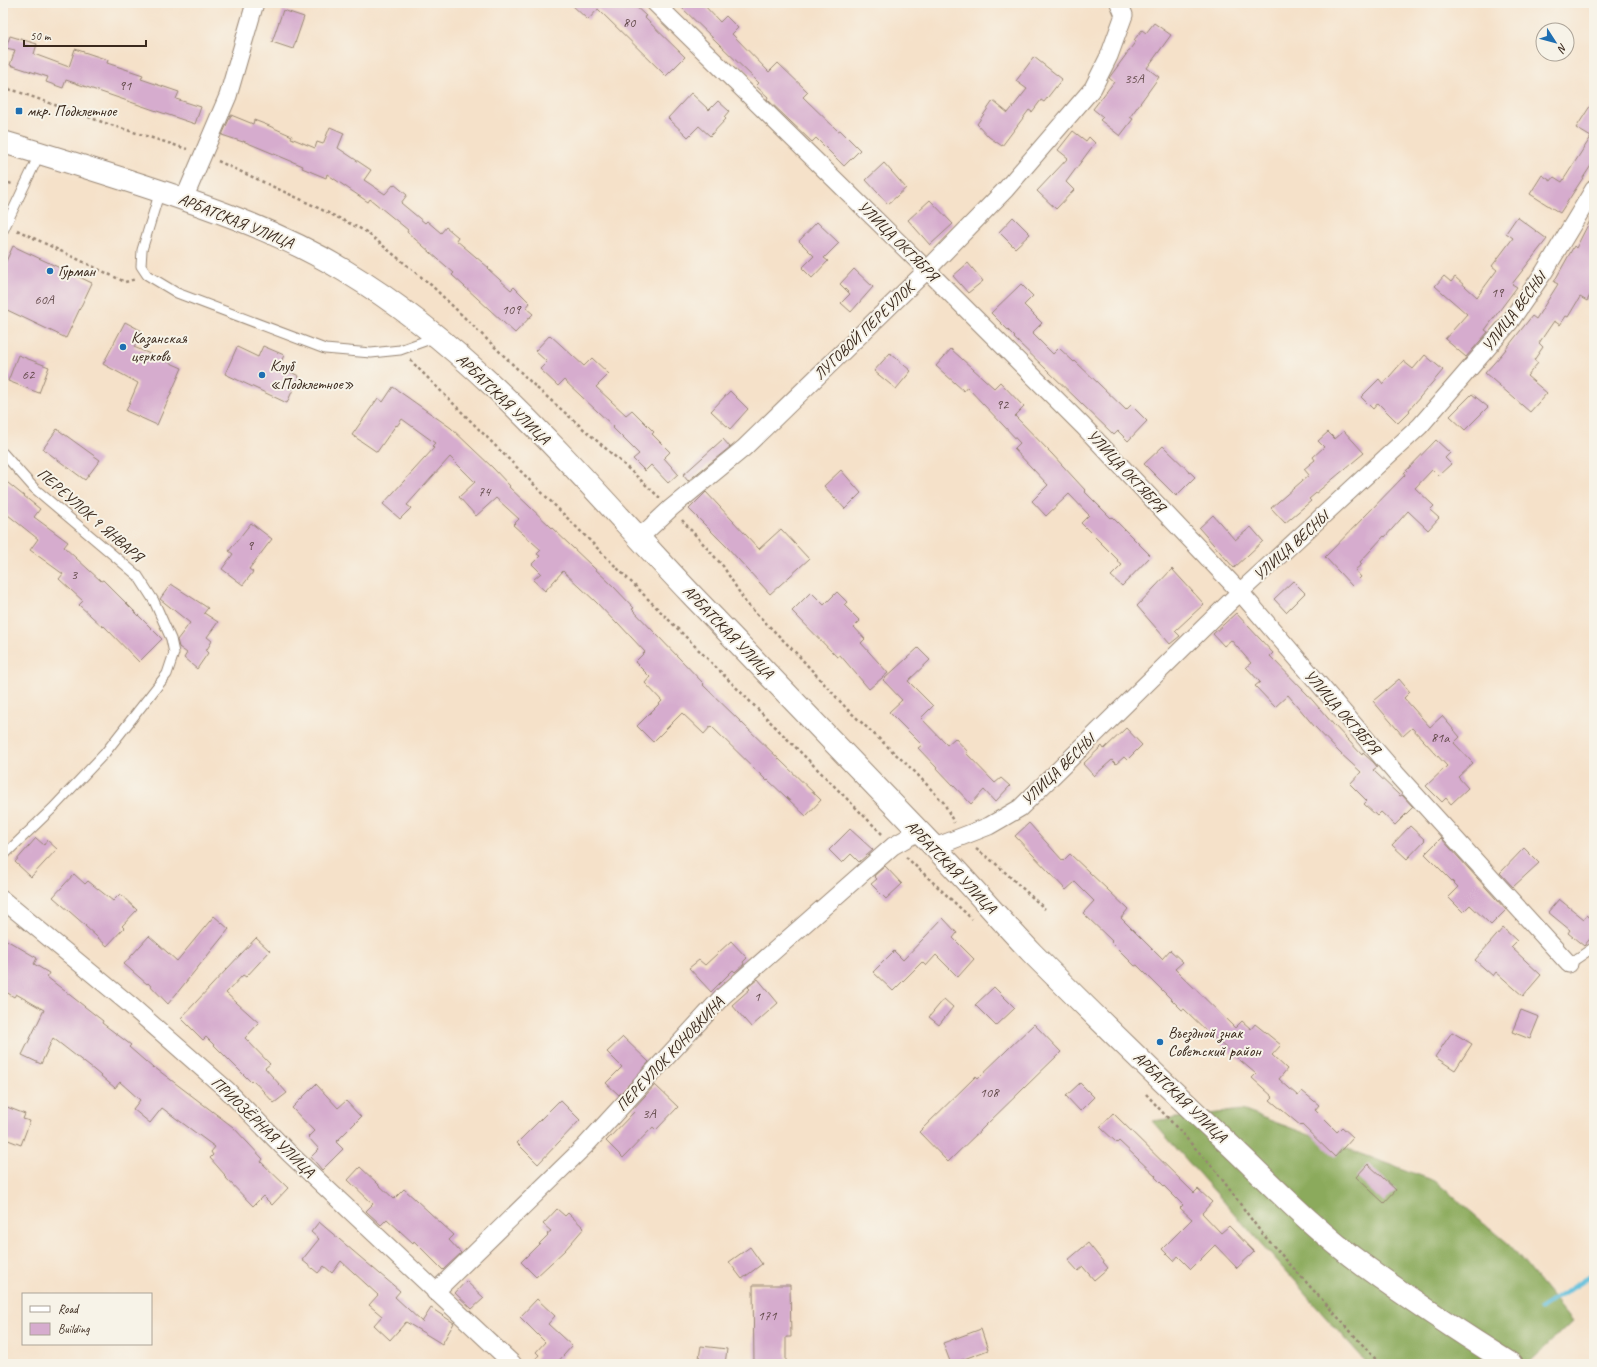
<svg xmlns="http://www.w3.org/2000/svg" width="1597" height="1367" font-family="Caveat,sans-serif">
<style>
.forest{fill:#8baa5c;stroke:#636a3d}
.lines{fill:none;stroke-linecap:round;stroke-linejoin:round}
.stream{stroke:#5dbedb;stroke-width:5}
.building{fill:#d6acce}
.lane-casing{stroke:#988674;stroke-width:11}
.street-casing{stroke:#988674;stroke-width:19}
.secondary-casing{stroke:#988674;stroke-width:24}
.path{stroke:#988674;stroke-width:2.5;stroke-dasharray:3 3;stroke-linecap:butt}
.lane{stroke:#fff;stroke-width:9}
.street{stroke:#fff;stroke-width:17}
.secondary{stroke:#fff;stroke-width:22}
.poi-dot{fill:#1f6fb2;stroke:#f7f3e8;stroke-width:1.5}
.labels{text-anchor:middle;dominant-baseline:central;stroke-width:4;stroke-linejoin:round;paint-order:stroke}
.number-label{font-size:14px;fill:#624a4a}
.poi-label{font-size:16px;fill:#3b2a1e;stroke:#f7f3e8;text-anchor:start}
.street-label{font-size:16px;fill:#3b2a1e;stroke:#f7f3e8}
</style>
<rect width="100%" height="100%" fill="#f7f3e8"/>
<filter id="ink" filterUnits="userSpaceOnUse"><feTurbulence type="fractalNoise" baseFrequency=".025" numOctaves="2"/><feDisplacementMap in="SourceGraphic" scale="8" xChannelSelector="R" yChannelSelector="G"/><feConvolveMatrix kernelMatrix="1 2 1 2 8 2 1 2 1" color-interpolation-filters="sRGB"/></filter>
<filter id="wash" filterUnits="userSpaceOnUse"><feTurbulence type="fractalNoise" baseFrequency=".012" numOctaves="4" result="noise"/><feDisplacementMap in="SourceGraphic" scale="16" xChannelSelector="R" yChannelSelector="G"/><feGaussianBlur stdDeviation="0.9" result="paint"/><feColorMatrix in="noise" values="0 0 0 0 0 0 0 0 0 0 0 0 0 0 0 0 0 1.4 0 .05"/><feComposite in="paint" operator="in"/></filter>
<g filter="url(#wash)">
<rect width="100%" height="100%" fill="#f5e1c9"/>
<!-- forest -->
<path class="forest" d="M 1242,1110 L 1435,1181 L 1510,1245 L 1572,1321 L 1528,1364 L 1368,1364 L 1152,1121 Z"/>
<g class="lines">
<!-- stream -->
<path class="stream" d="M 1540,1309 L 1594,1274"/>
</g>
<g id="blocks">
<!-- building -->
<path class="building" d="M 570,3 L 632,3 L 646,16 L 644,17 L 685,57 L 666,76 L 598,9 L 588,20 Z
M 677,3 L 702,3 L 720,22 L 726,16 L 738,28 L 732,34 L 769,72 L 778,63 L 808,92 L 803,97 L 838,131 L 840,130 L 860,150 L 844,166 L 816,138 L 812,142 L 767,99 L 768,97 L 756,86 L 759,83 Z
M 283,10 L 304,17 L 293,49 L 272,42 Z
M 1154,23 L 1171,35 L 1147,68 L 1159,77 L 1130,117 L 1133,119 L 1120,136 L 1100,120 L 1103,117 L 1093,109 L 1114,82 L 1109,78 L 1136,41 L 1134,40 L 1142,30 L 1146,33 Z
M 10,36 L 37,44 L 34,54 L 69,67 L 75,49 L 108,60 L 107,63 L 143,75 L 141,79 L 179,92 L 176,99 L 201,107 L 195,124 L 66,80 L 63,88 L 46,82 L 48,77 L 10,65 L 15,50 L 6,48 Z
M 1034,57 L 1062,79 L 1044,102 L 1041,100 L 1032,112 L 1029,110 L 1002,146 L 989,137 L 977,124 L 993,101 L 1008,113 L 1027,89 L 1016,81 Z
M 691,93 L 709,110 L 718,101 L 729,111 L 724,117 L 726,119 L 710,136 L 699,126 L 688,137 L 668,118 Z
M 1594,100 L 1594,161 L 1560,213 L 1530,194 L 1542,175 L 1551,181 L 1554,177 L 1562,182 L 1591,137 L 1576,128 Z
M 231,115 L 253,124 L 254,120 L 267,125 L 292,136 L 291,138 L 315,148 L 317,142 L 323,144 L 330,127 L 344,133 L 338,148 L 371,170 L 364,180 L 385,194 L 394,184 L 407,195 L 401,203 L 425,223 L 427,221 L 441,233 L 446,227 L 458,237 L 456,240 L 489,268 L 488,269 L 511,290 L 514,287 L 530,303 L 526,308 L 533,314 L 515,333 L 452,275 L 454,273 L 407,232 L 408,230 L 370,199 L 368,202 L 327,174 L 326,178 L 302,168 L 303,166 L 243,141 L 243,142 L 222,135 Z
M 1073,131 L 1086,141 L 1089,137 L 1095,143 L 1066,182 L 1074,190 L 1056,209 L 1037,191 L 1068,158 L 1058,150 Z
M 884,163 L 906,188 L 888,204 L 866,180 Z
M 930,200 L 953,224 L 930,245 L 908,220 Z
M 1594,213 L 1594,288 L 1587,301 L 1580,297 L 1568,317 L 1566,316 L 1560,325 L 1554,321 L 1539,343 L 1543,347 L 1534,360 L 1538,363 L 1527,376 L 1547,393 L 1530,412 L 1485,373 L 1502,354 L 1532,316 L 1536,319 L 1558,284 L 1554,282 L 1574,246 L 1576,248 Z
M 1013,217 L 1030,234 L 1015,248 L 999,232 Z
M 1517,217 L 1547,239 L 1512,284 L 1517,287 L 1485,330 L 1488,332 L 1466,357 L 1445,339 L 1467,314 L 1435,286 L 1444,276 L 1451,282 L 1455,277 L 1477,297 L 1497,270 L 1492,266 L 1513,238 L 1506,233 Z
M 817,222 L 839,243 L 824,258 L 828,261 L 812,278 L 802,268 L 814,256 L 799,241 Z
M 13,246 L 92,283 L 66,338 L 3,308 L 3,268 Z
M 968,263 L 983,281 L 968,293 L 953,276 Z
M 854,269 L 873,287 L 851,312 L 841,303 L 850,294 L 840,284 Z
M 1021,284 L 1033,296 L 1024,305 L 1042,323 L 1032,333 L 1053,354 L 1059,348 L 1074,362 L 1075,361 L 1126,410 L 1131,405 L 1147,421 L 1128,441 L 1118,431 L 1114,435 L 1014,338 L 1015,337 L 991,313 Z
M 125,322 L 142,331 L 134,347 L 182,368 L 157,425 L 126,411 L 138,383 L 103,364 Z
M 550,335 L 584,366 L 592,358 L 609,374 L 596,387 L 626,415 L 632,410 L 654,432 L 652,434 L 670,452 L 664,458 L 678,474 L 668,483 L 651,465 L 645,471 L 633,459 L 639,454 L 613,428 L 614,427 L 564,380 L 558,386 L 540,369 L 547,362 L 535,351 Z
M 263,346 L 284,355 L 279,367 L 299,376 L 287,403 L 225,374 L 237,347 L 258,357 Z
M 951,349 L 994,388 L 1000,382 L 1024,407 L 1015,416 L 1052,454 L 1085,490 L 1084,491 L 1111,518 L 1112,517 L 1151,556 L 1122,586 L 1111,576 L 1122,565 L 1117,561 L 1118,560 L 1081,523 L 1089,515 L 1069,494 L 1046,516 L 1032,501 L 1048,485 L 1014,449 L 1020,443 L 967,387 L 964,391 L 936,366 Z
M 890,353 L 911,371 L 896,389 L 874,371 Z
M 18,355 L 49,367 L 39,393 L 8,381 Z
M 1425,355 L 1443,370 L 1409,410 L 1410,411 L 1398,423 L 1378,403 L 1373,409 L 1361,397 L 1379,379 L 1383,384 L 1403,361 L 1413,369 Z
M 393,387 L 451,428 L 493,468 L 510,486 L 509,487 L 613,586 L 634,608 L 632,609 L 704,684 L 703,685 L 821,800 L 806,816 L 768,780 L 767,781 L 711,726 L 704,734 L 682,713 L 653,742 L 637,726 L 662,701 L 645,683 L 650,677 L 635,662 L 645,652 L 618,623 L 617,624 L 596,602 L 563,571 L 545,591 L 533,580 L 541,573 L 532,564 L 540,556 L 537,554 L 541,550 L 513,525 L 519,519 L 496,498 L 476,516 L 459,497 L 475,482 L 450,457 L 407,505 L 411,508 L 400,519 L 383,504 L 434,448 L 432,446 L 435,443 L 402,419 L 397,426 L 396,425 L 377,452 L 352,435 L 378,398 L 383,402 Z
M 730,391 L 748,409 L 730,429 L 711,411 Z
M 1472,394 L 1488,407 L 1465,430 L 1450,416 Z
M 57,429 L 100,460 L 85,480 L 43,449 Z
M 1344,431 L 1364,453 L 1309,499 L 1311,501 L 1285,523 L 1271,508 L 1309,475 L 1304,469 L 1315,460 L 1313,457 L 1324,447 L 1318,441 L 1328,432 L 1335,439 Z
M 723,439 L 730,447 L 688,481 L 683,475 Z
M 1436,440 L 1450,453 L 1445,458 L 1451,464 L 1438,476 L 1432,470 L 1415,488 L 1434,506 L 1430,510 L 1439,518 L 1428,530 L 1408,511 L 1385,537 L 1384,536 L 1360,562 L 1362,564 L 1355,570 L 1361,577 L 1352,586 L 1325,557 L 1405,475 L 1404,473 Z
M 1163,446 L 1195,477 L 1176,496 L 1144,464 Z
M 841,470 L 861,493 L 845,509 L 824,486 Z
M 3,479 L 40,509 L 34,517 L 68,542 L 64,547 L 101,581 L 103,580 L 162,639 L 139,662 L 104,626 L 103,627 L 79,605 L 83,601 L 59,579 L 63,574 L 30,550 L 38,539 L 3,511 Z
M 706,492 L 759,549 L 781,529 L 809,559 L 770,594 L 727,547 L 689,509 Z
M 1213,515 L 1235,540 L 1251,527 L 1263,541 L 1234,568 L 1199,528 Z
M 251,523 L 272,539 L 249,569 L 253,572 L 243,585 L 222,569 L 233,554 L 229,551 Z
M 1172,569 L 1204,604 L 1175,631 L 1180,636 L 1170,644 L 1137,606 Z
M 1293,581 L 1305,593 L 1286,612 L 1274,599 Z
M 171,584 L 208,608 L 204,613 L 218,622 L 207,637 L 212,641 L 206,651 L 208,653 L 197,669 L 184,658 L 187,653 L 179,647 L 177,640 L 190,623 L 160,599 Z
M 811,592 L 824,605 L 837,592 L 847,602 L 844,605 L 860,621 L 854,627 L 865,639 L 861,643 L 888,673 L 869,689 L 840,655 L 837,657 L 792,611 Z
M 1236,613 L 1273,653 L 1270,656 L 1307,694 L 1333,724 L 1362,755 L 1363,753 L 1374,763 L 1377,767 L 1373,770 L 1400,796 L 1402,795 L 1413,807 L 1395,825 L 1381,812 L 1377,816 L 1364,804 L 1367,801 L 1350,784 L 1361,772 L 1340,753 L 1314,726 L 1288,695 L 1275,707 L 1255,686 L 1260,682 L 1246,667 L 1251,663 L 1231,640 L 1224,646 L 1213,634 Z
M 918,648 L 930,660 L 908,681 L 933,706 L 921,718 L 947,745 L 955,738 L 968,752 L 966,753 L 995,783 L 1001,778 L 1010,786 L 995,802 L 984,790 L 971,804 L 918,748 L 922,745 L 889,712 L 902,700 L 883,680 Z
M 1399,679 L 1410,692 L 1404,698 L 1430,727 L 1442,716 L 1460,737 L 1454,743 L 1473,763 L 1458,777 L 1468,788 L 1451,804 L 1446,798 L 1442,802 L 1426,786 L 1447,766 L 1412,728 L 1403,736 L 1373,701 Z
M 1126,728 L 1142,745 L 1127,760 L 1124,757 L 1116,764 L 1112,760 L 1094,776 L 1083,764 L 1102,746 L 1104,749 Z
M 1029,823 L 1063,861 L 1070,854 L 1128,909 L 1121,918 L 1162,959 L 1170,950 L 1183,962 L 1175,969 L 1235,1028 L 1242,1021 L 1251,1029 L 1255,1024 L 1281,1045 L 1272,1055 L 1287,1069 L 1279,1079 L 1298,1096 L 1302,1091 L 1319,1105 L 1315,1110 L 1337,1132 L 1342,1127 L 1353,1137 L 1335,1157 L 1302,1125 L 1301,1126 L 1270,1100 L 1273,1097 L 1252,1078 L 1256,1074 L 1212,1036 L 1184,1009 L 1182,1010 L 1137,965 L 1135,966 L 1111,942 L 1112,941 L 1083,913 L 1094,901 L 1075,882 L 1066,890 L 1015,836 Z
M 1410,826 L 1425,840 L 1407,859 L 1392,845 Z
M 850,829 L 873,850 L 859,862 L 851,854 L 842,863 L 829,850 Z
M 36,838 L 44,845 L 47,840 L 57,849 L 31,877 L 15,862 Z
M 1441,838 L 1506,910 L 1491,925 L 1470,905 L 1463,912 L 1448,897 L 1458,887 L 1425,854 Z
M 1524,848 L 1539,863 L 1513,887 L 1500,873 Z
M 885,866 L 902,884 L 886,899 L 871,884 L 877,879 L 874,876 Z
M 74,874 L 85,884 L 88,881 L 113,901 L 120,894 L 137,910 L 122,926 L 124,928 L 107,946 L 85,926 L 86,926 L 53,897 Z
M 1559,899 L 1584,919 L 1587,915 L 1594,921 L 1594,934 L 1584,946 L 1568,933 L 1570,930 L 1548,912 Z
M 214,916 L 229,929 L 168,1004 L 148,983 L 147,984 L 124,964 L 149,936 L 177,961 Z
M 943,918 L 957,933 L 953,938 L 974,959 L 958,977 L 936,955 L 926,966 L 922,962 L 893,991 L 873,972 L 894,951 L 903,960 Z
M 1503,928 L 1517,941 L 1511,947 L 1541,975 L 1523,996 L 1496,972 L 1493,976 L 1475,960 Z
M 3,938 L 37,958 L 34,964 L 49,973 L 47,977 L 103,1021 L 102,1023 L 131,1045 L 129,1047 L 153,1068 L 154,1067 L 233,1127 L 263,1159 L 261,1162 L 288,1188 L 272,1205 L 263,1196 L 253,1206 L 224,1176 L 225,1175 L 210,1158 L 213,1155 L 211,1152 L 215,1147 L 162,1108 L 150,1123 L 133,1109 L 140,1100 L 120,1082 L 115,1088 L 94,1070 L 53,1038 L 41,1064 L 22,1055 L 44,1010 L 16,994 L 14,997 L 3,990 Z
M 256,938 L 270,951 L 246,977 L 243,975 L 226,993 L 259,1023 L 245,1038 L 270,1064 L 265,1068 L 287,1093 L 274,1103 L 253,1080 L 251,1082 L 206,1037 L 203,1040 L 181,1018 Z
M 731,941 L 747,958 L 743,962 L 744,964 L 735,972 L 733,970 L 711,992 L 689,968 L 699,960 L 705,965 Z
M 758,979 L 778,1003 L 751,1027 L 732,1005 L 750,989 L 748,987 Z
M 994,987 L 1015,1008 L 996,1026 L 975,1005 Z
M 944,999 L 953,1007 L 939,1025 L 929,1017 Z
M 1521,1010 L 1539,1017 L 1530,1039 L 1512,1032 Z
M 1034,1024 L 1061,1052 L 948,1162 L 919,1132 L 976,1076 L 978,1078 Z
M 1452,1032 L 1472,1044 L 1455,1070 L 1435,1057 Z
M 623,1037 L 649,1062 L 619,1095 L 606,1083 L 622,1067 L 607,1052 Z
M 1080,1083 L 1094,1097 L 1080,1111 L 1066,1096 Z
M 316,1084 L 338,1108 L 346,1101 L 361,1117 L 336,1142 L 343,1149 L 322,1170 L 311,1157 L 319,1149 L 308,1137 L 314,1131 L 292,1108 Z
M 655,1085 L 678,1107 L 656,1130 L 653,1127 L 623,1158 L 606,1141 L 635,1111 L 633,1109 Z
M 560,1100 L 580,1120 L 538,1164 L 517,1143 Z
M 7,1107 L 25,1114 L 23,1119 L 30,1121 L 21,1145 L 3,1138 L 3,1117 Z
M 1113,1113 L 1194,1193 L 1198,1189 L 1212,1202 L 1202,1213 L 1221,1233 L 1229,1226 L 1254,1252 L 1237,1268 L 1215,1245 L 1191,1269 L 1178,1256 L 1174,1261 L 1162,1249 L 1192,1219 L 1180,1208 L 1183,1205 L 1155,1177 L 1156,1176 L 1119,1141 L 1117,1143 L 1100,1127 Z
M 1368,1164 L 1396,1190 L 1384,1203 L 1356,1177 Z
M 360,1167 L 394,1199 L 404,1189 L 454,1235 L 449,1240 L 461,1253 L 443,1270 L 414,1241 L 413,1243 L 387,1219 L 381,1225 L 366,1211 L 373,1204 L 348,1180 Z
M 557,1209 L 565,1216 L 568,1213 L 584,1228 L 565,1250 L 536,1277 L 521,1262 L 548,1235 L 547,1234 L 551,1231 L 543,1224 Z
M 319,1222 L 400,1291 L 395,1297 L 422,1322 L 431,1308 L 454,1323 L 442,1344 L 406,1322 L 390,1340 L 374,1325 L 382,1316 L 369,1305 L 378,1295 L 341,1261 L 332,1273 L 324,1266 L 318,1273 L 302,1260 L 319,1239 L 311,1232 Z
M 1088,1243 L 1108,1268 L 1094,1280 L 1083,1267 L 1078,1271 L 1068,1260 Z
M 750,1247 L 762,1264 L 742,1279 L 729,1262 Z
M 466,1281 L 484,1298 L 472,1309 L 455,1293 Z
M 753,1285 L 790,1285 L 791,1337 L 786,1337 L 786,1364 L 754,1364 Z
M 537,1299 L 555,1316 L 548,1324 L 572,1346 L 556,1364 L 531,1364 L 539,1355 L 536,1352 L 545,1342 L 520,1317 Z
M 981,1329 L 988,1350 L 951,1364 L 943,1343 Z
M 701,1346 L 727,1349 L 725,1364 L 698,1364 Z"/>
</g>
</g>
<g filter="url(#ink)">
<use href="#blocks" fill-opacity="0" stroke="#988674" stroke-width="1"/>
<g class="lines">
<defs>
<path id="lane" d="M 160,191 L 142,250 L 141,266 L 147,275 L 177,293 L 325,349 L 371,353 L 400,350 L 436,337
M 3,231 L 40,153
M 3,453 L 34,488 L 138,576 L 154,601 L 171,639 L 174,653 L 167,674 L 105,753 L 53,808 L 3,856
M 1569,964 L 1594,947"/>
<path id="street" d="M 655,3 L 927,270 L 1083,426 L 1240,592 L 1398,776 L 1569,964
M 184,199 L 228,96 L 255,3
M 638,539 L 671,508 L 744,448 L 927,270 L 1006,189 L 1093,88 L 1109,56 L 1124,15 L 1119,3
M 935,847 L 989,826 L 1020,808 L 1240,592 L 1420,426 L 1509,323 L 1544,272 L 1594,189
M 3,900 L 129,1004 L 227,1090 L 290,1154 L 513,1364
M 435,1292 L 585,1146 L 722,997 L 893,846 L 918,832"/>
<path id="secondary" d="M 3,142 C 44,154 85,167 126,180 C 201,204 277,230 345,271 C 481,353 583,480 691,594 C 773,680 856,765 938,851 C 970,884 1000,920 1032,953 C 1097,1018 1163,1083 1231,1146 C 1274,1187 1315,1230 1363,1265 C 1411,1300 1461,1333 1511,1364"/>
</defs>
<!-- lane casing -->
<use href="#lane" class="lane-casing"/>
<!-- street casing -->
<use href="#street" class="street-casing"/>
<!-- secondary casing -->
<use href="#secondary" class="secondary-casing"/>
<!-- path -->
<path class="path" d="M 3,88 L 16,91 L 105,123 L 187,149
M 218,161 L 304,201 L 365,231 L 431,285 L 538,389 L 620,461 L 660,498
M 3,181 L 12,184
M 17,230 L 125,282 L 136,279
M 410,360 L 882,834
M 682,520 L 723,566 L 746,603 L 798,655 L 848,710 L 914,771 L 944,803 L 954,823
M 976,849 L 995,863 L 1045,909
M 906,857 L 972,919
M 1146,1094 L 1216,1171 L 1260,1231 L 1380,1364"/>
<!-- lane -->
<use href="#lane" class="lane"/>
<!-- street -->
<use href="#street" class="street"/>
<!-- secondary -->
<use href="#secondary" class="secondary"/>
</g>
</g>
<!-- markers -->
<g class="poi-dot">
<rect x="15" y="107" width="8" height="8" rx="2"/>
<circle cx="50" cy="271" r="4"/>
<circle cx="123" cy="347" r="4"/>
<circle cx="262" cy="375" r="4"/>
<circle cx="1160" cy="1042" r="4"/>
</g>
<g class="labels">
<!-- number labels -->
<g class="number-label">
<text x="629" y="22">80</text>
<text x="1134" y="78">35А</text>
<text x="125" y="85">91</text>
<text x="1497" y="292">19</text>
<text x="44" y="299">60А</text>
<text x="511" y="309">109</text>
<text x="28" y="374">62</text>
<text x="1002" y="404">92</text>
<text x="484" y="491">74</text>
<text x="250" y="545">9</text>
<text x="74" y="574">3</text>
<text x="1440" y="737">81а</text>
<text x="757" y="996">1</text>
<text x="989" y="1092">108</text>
<text x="649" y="1113">3А</text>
<text x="767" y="1315">171</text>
</g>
<!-- poi labels -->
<g class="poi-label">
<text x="27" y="111">мкр. Подклетное</text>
<text x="58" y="271">Гурман</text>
<text x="131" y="338">Казанская<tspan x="131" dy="18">церковь</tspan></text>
<text x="270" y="366">Клуб<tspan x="270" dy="18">«Подклетное»</tspan></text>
<text x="1168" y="1033">Въездной знак<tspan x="1168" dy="18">Советский район</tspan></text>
</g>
<!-- street labels -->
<g class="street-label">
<text transform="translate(236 221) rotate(22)">АРБАТСКАЯ УЛИЦА</text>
<text transform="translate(898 241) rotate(45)">УЛИЦА ОКТЯБРЯ</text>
<text transform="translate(1514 312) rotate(-53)">УЛИЦА ВЕСНЫ</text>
<text transform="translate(864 331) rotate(-44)">ЛУГОВОЙ ПЕРЕУЛОК</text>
<text transform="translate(503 399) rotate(44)">АРБАТСКАЯ УЛИЦА</text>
<text transform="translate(1126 471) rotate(47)">УЛИЦА ОКТЯБРЯ</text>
<text transform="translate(90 515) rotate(41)">ПЕРЕУЛОК 9 ЯНВАРЯ</text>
<text transform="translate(1291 546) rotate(-42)">УЛИЦА ВЕСНЫ</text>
<text transform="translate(728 632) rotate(46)">АРБАТСКАЯ УЛИЦА</text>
<text transform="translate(1342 712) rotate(49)">УЛИЦА ОКТЯБРЯ</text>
<text transform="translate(1058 770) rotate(-44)">УЛИЦА ВЕСНЫ</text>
<text transform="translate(951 867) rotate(46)">АРБАТСКАЯ УЛИЦА</text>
<text transform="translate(670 1054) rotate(-47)">ПЕРЕУЛОК КОНОВКИНА</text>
<text transform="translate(1180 1097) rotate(44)">АРБАТСКАЯ УЛИЦА</text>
<text transform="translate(263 1127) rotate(44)">ПРИОЗЁРНАЯ УЛИЦА</text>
</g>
</g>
<!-- margin -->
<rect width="1597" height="1367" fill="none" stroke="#f7f3e8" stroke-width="16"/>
<!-- legend -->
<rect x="22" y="1293" width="130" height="52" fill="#f7f3e8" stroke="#aca397"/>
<rect x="30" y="1306" width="20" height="6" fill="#ffffff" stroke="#aca397"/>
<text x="58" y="1313" font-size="12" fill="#3b2a1e">Road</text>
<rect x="30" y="1323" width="20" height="12" fill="#d6acce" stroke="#aca397"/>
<text x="58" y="1333" font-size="12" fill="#3b2a1e">Building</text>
<!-- north arrow -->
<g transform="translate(1555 42) rotate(126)"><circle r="19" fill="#f7f3e8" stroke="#aca397"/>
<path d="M0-3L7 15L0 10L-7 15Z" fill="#1f6fb2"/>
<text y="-6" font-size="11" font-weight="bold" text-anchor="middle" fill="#3b2a1e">N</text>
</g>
<!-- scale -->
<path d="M24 40v6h122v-6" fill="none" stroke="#3b2a1e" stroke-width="2"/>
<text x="30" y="40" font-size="12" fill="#3b2a1e" stroke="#f7f3e8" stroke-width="3" paint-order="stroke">50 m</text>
</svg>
